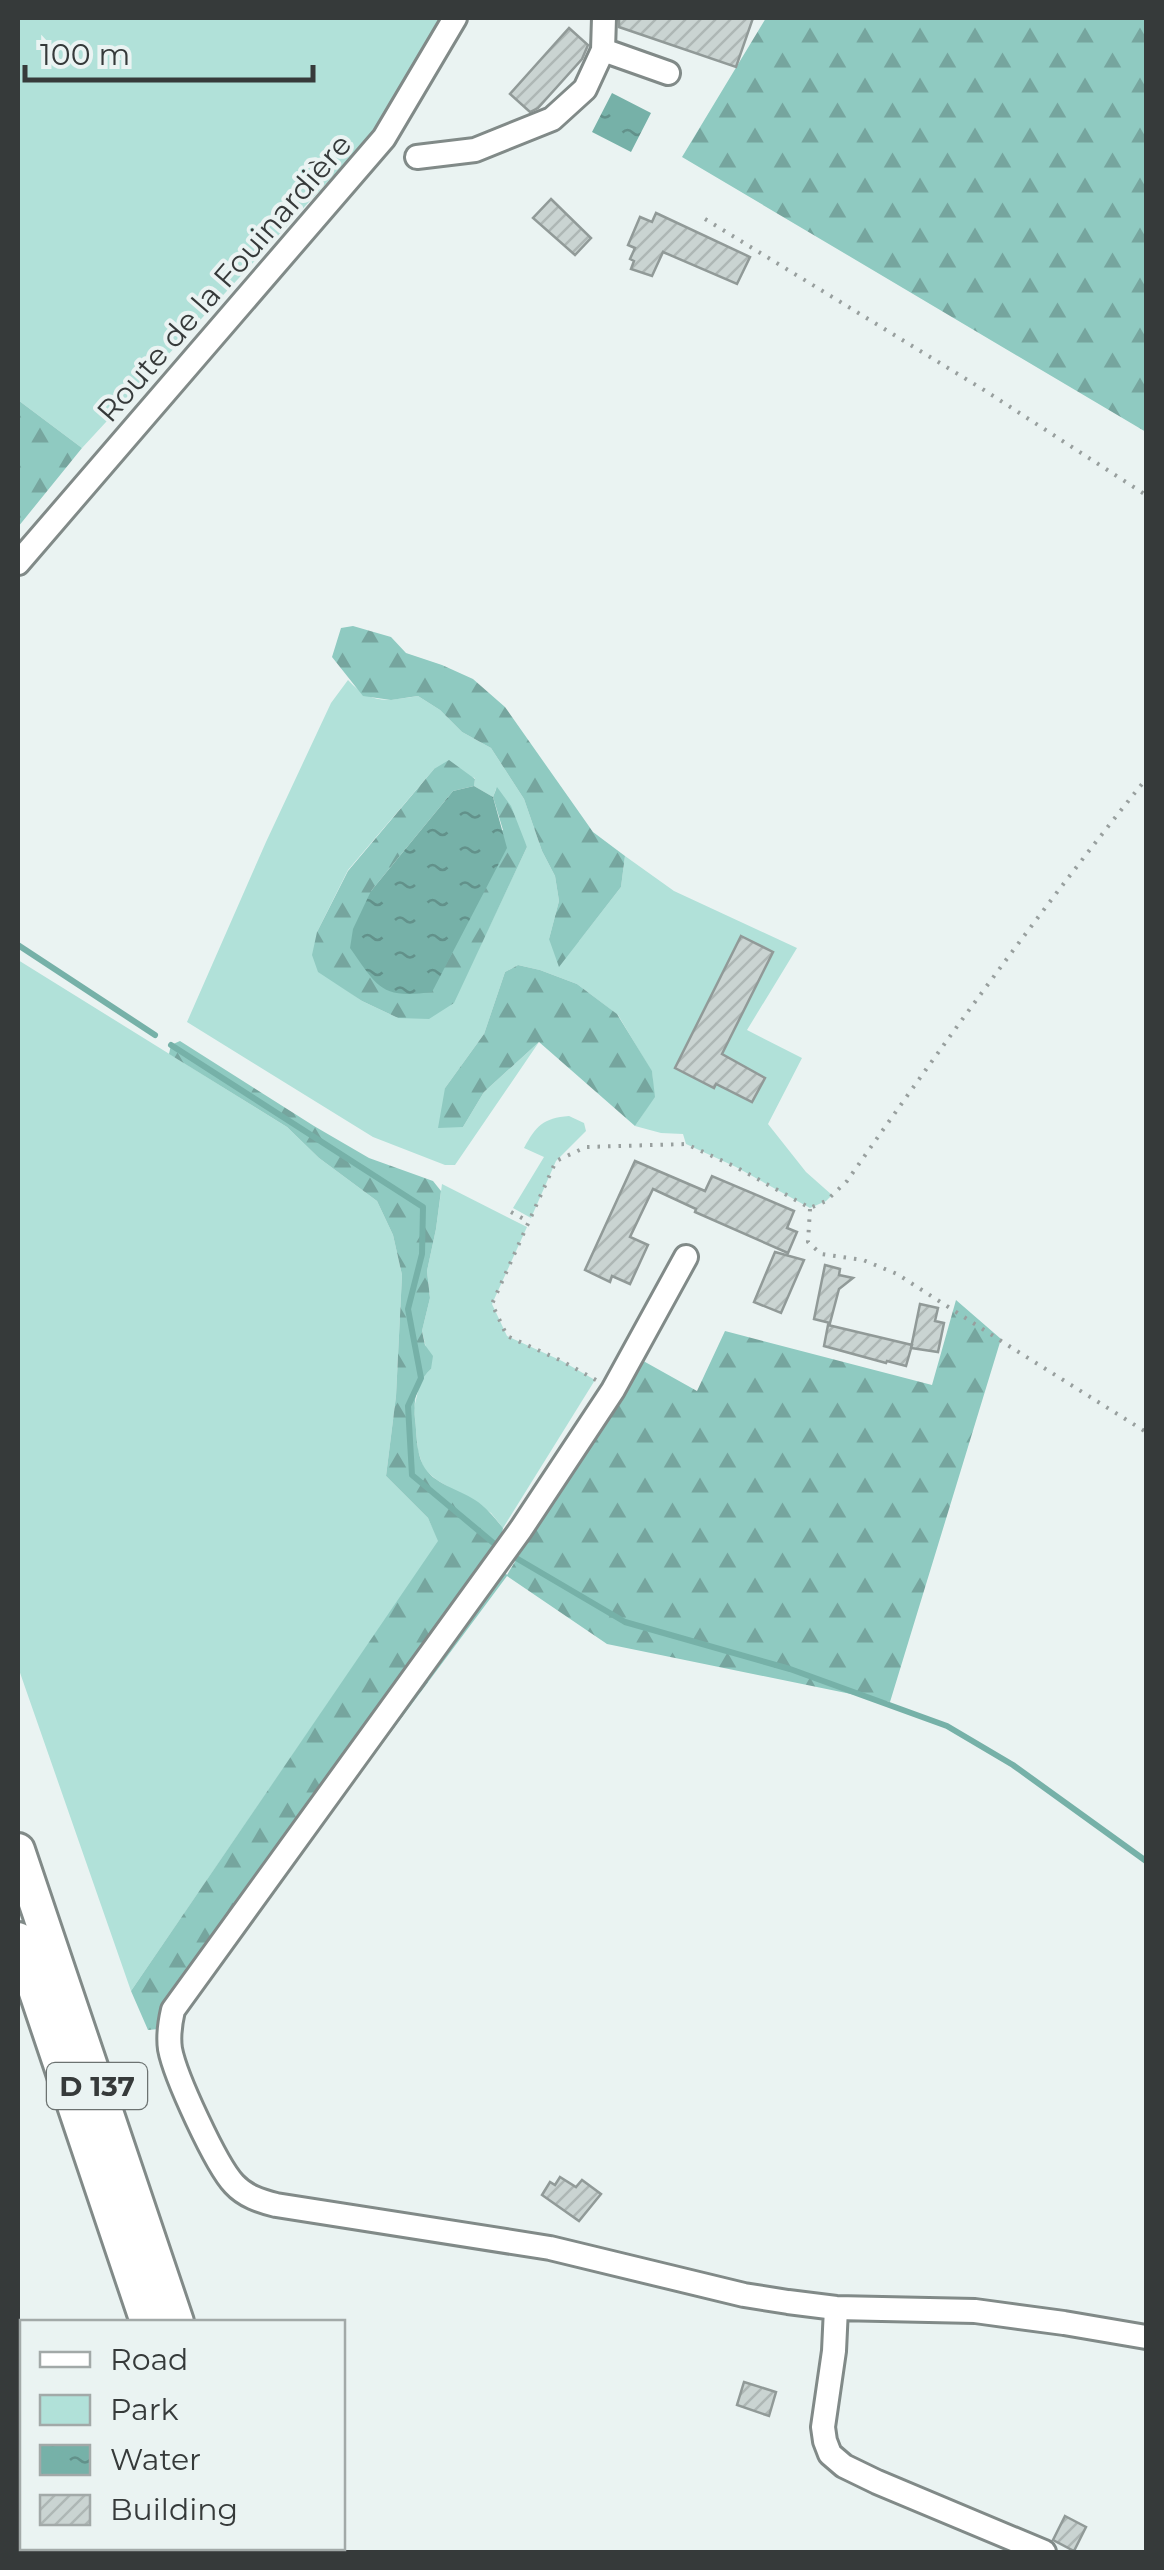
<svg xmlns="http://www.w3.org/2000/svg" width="1164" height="2570" font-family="Montserrat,sans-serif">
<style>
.green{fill:#b1e1d9;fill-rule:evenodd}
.forest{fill:url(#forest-firs)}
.water{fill:url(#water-ripples)}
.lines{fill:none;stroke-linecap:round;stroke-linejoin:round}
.stream{stroke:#76b1a8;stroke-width:6}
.building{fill:url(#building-hatch);stroke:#919a98;stroke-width:2.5}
.minor-casing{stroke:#818a88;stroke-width:28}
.highway-casing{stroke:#818a88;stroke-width:38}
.path{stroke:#989f9e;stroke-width:4;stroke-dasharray:2.5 8;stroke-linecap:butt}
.minor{stroke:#fff;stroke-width:22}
.highway{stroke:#fff;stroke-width:32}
.labels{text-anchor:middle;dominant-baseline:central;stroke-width:8;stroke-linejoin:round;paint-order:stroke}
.shield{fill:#eaf3f2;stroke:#6c7271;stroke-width:2.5}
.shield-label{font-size:28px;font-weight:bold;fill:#363a3a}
.street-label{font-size:30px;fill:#363a3a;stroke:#eaf3f2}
</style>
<defs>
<pattern id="forest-firs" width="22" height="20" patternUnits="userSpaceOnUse" patternTransform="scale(2.5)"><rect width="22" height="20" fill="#8fcac1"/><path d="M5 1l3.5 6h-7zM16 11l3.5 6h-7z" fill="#76a59e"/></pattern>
<pattern id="water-ripples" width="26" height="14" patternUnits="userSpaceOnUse" patternTransform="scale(2.5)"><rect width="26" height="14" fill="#76b1a8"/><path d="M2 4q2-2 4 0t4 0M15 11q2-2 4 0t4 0" fill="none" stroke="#62918a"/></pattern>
<pattern id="building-hatch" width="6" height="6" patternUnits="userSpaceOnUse" patternTransform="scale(2.5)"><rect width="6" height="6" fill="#cad4d2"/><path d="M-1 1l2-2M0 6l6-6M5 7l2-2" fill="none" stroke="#aeb7b5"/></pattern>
</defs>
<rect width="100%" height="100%" fill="#eaf3f2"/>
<!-- green -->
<path class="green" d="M 18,18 L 443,18 L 406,81 L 368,138 L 82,448 L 18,400 Z
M 348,680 C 371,705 386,701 418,696 L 440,710 L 462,732 L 491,748 L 524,799 L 542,851 L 555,876 L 559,901 L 549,939 L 579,941 L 621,887 L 625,856 L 674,891 L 797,948 L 747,1030 L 802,1058 L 768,1124 L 806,1172 L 832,1195 L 826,1201 L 810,1208 L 736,1167 L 686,1144 L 683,1134 L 661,1133 L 635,1126 L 654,1097 L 652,1072 L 618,1015 L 577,984 L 540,970 L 518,965 L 505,972 L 484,1034 L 445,1088 L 463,1127 L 484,1092 L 539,1042 L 455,1165 L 445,1165 L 373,1137 L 187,1022 L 266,842 L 331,703 ZM 434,769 L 475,778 L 474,786 L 493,797 L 496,789 L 527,847 L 473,961 L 398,1018 L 362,1001 L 342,987 L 317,932 L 348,870 Z
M 18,960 L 287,1127 L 319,1158 L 377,1201 L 393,1235 L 402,1275 L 396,1396 L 386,1476 L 428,1518 L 439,1541 L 131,1991 L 18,1667 Z
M 569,1116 L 584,1123 L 586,1131 L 556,1161 L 531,1218 L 513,1208 L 544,1157 L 524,1148 C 536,1126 543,1118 569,1116 Z
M 442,1184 L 527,1227 L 492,1304 L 507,1336 L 562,1361 L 595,1380 L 503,1528 L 491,1513 L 437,1480 L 424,1469 L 418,1451 L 414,1408 L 421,1378 L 431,1369 L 422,1331 L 430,1298 L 427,1271 L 436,1229 Z"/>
<!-- forest -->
<path class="forest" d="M 766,18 L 1146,18 L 1146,432 L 682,157 Z
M 18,400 L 82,448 L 18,527 Z
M 353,626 L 391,637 L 406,653 L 442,665 L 473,679 L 505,707 L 593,832 L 625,856 L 621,887 L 559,967 L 549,939 L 559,901 L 555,876 L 542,851 L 524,799 L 491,748 L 462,732 L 440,710 L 418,696 L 391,700 L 363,696 L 332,657 L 341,628 Z
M 449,760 L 475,779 L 474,786 L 453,791 L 371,891 L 503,830 L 493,797 L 497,787 L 511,806 L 527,847 L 454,1003 L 429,1019 L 398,1018 L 362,1001 L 318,972 L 312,955 L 317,932 L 348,871 L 434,769 Z
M 518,965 L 540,970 L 577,984 L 617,1014 L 652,1071 L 655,1097 L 635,1126 L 539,1042 L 484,1092 L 463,1127 L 438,1128 L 445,1088 L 484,1034 L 505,972 Z
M 180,1041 L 314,1126 L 369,1158 L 433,1181 L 441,1191 L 436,1229 L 427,1271 L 430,1298 L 422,1331 L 425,1345 L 433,1356 L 431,1369 C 417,1381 413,1400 415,1419 C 417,1434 416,1451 423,1465 C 433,1484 458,1489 475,1500 C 486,1507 494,1517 503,1528 L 497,1562 L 507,1575 L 638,1358 L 697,1391 L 725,1331 L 932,1385 L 956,1300 L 1001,1339 L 890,1702 L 607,1644 L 507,1576 L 182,2013 L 169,2028 L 148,2030 L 131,1991 L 438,1541 L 428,1518 L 386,1476 L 396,1396 L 402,1275 L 393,1235 L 377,1201 L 319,1158 L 287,1127 L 169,1054 L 171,1045 Z"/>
<!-- water -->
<path class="water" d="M 612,93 L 651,113 L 631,152 L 592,132 Z
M 474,786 L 493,797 L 507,848 L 432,992 C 380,999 378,987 350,948 L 353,929 L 371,891 L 453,791 Z"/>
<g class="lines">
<!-- stream -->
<path class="stream" d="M 18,945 L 155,1035
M 171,1045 L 423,1207 L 422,1254 L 408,1309 L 421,1378 L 408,1406 L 412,1475 L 497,1546
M 511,1555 L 625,1622 L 790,1669 L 947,1726 L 1013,1765 L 1146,1861"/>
</g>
<!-- building -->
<path class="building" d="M 619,18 L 753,18 L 736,67 L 619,27 Z
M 569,28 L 588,45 L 582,59 L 538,108 L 530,112 L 510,94 Z
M 551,199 L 591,238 L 575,255 L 533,218 Z
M 656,213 L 750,257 L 737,284 L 663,252 L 652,276 L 631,269 L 634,261 L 630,259 L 635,248 L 628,245 L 640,217 L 652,222 Z
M 741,936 L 773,952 L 722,1054 L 765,1078 L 752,1102 L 716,1084 L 714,1088 L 675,1068 Z
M 635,1161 L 705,1191 L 712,1176 L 794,1211 L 787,1228 L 797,1232 L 788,1253 L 695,1212 L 696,1209 L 653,1189 L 630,1237 L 648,1245 L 630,1284 L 612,1276 L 610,1282 L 585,1270 Z
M 775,1252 L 804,1260 L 781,1313 L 754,1302 Z
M 825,1265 L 840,1269 L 839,1275 L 853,1278 L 839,1289 L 830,1323 L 814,1319 Z
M 920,1304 L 938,1308 L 935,1321 L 944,1323 L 938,1352 L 911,1348 Z
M 828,1325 L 912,1345 L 906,1366 L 887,1361 L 886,1363 L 824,1346 Z
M 560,2177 L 576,2187 L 582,2180 L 601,2194 L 579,2221 L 542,2195 L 550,2182 L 555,2185 Z
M 744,2382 L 776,2392 L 769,2416 L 737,2405 Z
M 1065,2516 L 1086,2527 L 1074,2551 L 1053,2540 Z"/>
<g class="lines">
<defs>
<path id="minor" d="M 603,50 L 668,73
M 417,157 L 475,150 L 552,119 L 585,89 L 603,50 L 604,18
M 18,563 L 384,138 L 455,18
M 686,1257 L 613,1390 L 521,1529 L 173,2010 C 170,2023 168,2035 170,2049 C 175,2076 216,2165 234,2184 C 245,2196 260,2201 276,2205 L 550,2248 L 744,2295 L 788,2302 L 836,2308 L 975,2311 L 1064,2323 L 1146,2337
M 836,2308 L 834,2351 L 823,2427 L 825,2441 L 830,2454 L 844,2466 L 877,2482 L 1044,2552"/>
<path id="highway" d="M 18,1850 L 177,2322
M 18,1939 L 147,2322
M 224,2548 L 226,2552
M 253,2548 L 255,2552"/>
</defs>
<!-- minor casing -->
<use href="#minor" class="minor-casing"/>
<!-- highway casing -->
<use href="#highway" class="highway-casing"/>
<!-- path -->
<path class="path" d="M 705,219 L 984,390 L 1146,495
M 810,1209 L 808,1242 L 821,1254 L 863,1260 L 897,1274 L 1009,1346 L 1146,1432
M 511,1212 L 529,1222
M 596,1380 L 562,1361 L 507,1336 L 492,1304 L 556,1161 L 586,1147 L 686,1144 L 736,1167 L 810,1208 L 826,1201 L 847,1181 C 943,1044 1041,909 1146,779"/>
<!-- minor -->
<use href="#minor" class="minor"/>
<!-- highway -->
<use href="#highway" class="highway"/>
</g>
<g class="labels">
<!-- shield labels -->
<rect class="shield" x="47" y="2063" width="100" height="46" rx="8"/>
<g class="shield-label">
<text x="97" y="2086">D 137</text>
</g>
<!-- street labels -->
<g class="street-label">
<text transform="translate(224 278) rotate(-49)">Route de la Fouinardière</text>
</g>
</g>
<!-- border -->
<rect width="1164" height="2570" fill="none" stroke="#363a3a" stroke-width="40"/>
<!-- legend -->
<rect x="20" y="2320" width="325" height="230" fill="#eaf3f2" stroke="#a2a9a8" stroke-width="2.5"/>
<rect x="40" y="2352" width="50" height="15" fill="#ffffff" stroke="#a2a9a8" stroke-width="2.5"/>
<text x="110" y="2370" font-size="30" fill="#363a3a">Road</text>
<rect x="40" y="2395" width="50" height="30" fill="#b1e1d9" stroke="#a2a9a8" stroke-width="2.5"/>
<text x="110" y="2420" font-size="30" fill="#363a3a">Park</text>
<rect x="40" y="2445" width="50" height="30" fill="url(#water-ripples)" stroke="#a2a9a8" stroke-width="2.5"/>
<text x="110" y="2470" font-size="30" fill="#363a3a">Water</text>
<rect x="40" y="2495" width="50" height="30" fill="url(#building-hatch)" stroke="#a2a9a8" stroke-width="2.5"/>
<text x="110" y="2520" font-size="30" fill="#363a3a">Building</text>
<!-- scale -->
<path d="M25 65v15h288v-15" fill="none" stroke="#363a3a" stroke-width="5"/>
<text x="40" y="65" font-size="30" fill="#363a3a" stroke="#eaf3f2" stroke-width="8" paint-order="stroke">100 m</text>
</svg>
